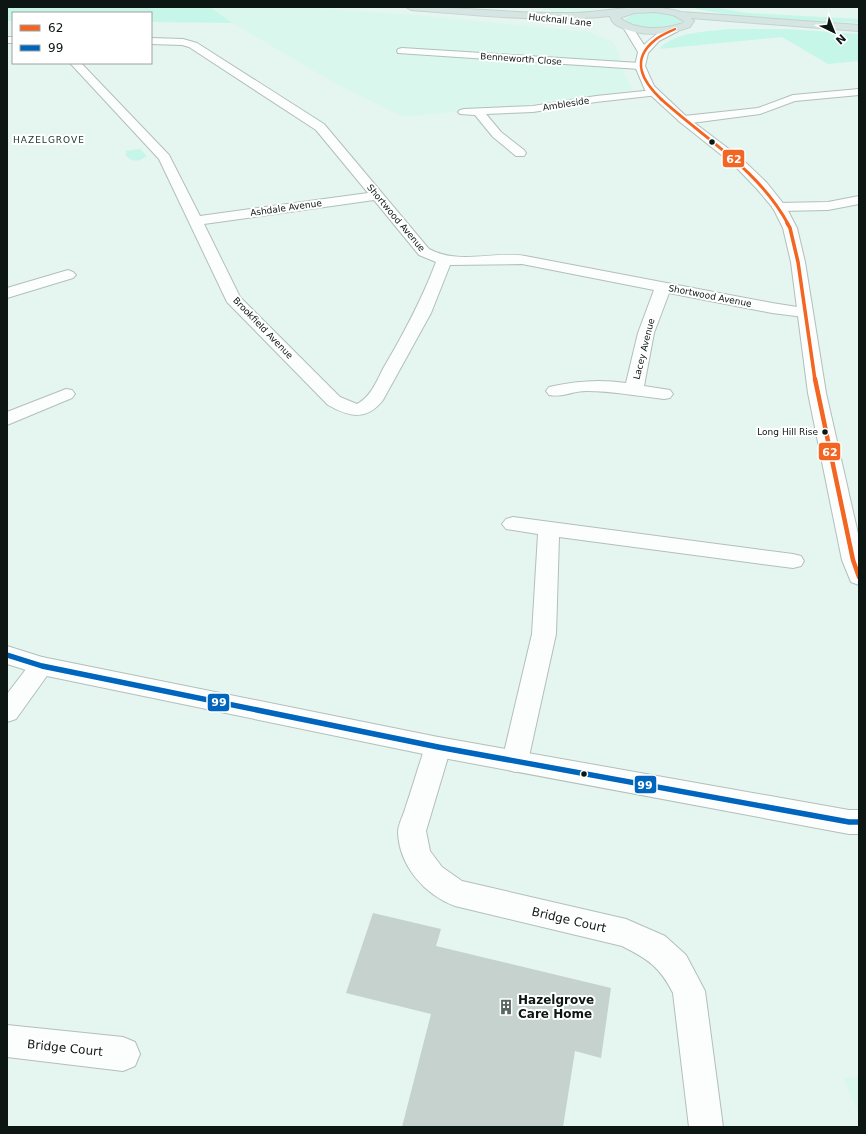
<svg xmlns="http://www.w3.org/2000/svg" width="866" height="1134" font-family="'DejaVu Sans',sans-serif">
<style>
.built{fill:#d9f7ed}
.green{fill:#c6f6e7}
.building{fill:#c5d2cd}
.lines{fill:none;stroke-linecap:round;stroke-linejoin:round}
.minor-casing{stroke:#b2bfba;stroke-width:2}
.tertiary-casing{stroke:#b2bfba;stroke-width:2}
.secondary-casing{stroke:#b2bfba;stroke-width:2}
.primary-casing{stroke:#c9d1cf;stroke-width:2}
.minor{fill:#fbfefd;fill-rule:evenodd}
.tertiary{fill:#fbfefd;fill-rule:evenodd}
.secondary{fill:#fbfefd;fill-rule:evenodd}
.primary{fill:#d5e6e2;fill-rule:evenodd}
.bus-1-far3-casing{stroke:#fff;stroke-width:4}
.bus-1-far2-casing{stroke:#fff;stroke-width:4.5}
.bus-1-far1-casing{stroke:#fff;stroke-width:5.5}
.bus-1-casing{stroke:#fff;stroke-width:7}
.bus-2-casing{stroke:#fff;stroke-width:8}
.bus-1-far3{stroke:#f26522;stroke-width:2.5}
.bus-1-far2{stroke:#f26522;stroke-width:3}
.bus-1-far1{stroke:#f26522;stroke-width:3.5}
.bus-1{stroke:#f26522;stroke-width:4.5}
.bus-2{stroke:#0065bd;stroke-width:5.5}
.bus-dot{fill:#0c1713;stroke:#fff;stroke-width:1.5}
.labels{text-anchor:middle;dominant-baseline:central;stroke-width:4;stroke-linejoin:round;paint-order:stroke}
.far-street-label{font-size:9px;fill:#0c1713;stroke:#fff}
.far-neighbourhood-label{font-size:9px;letter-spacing:1px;fill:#15332a;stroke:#fff}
.bus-label{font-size:9px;fill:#0c1713;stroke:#fff;text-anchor:end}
.near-street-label{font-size:12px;fill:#0c1713;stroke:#fff}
.near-poi-label{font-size:12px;font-weight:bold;fill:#0c1713;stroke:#fff;text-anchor:start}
.line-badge{stroke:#fff;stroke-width:1.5}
.badge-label{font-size:11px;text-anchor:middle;font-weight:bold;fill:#fff}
</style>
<rect width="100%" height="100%" fill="#e5f5f0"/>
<!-- built -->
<path class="built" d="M 210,7 L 300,7 L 428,16 L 588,32 L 613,42 L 616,47 L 624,73 L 634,93 L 404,117 L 340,86 L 232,23 Z
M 538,7 L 610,7 L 588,11 L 554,12 Z
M 859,1076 L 859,1115 L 844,1078 Z"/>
<!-- green -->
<path class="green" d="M 7,7 L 210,7 L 232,23 L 151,22 L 151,13 L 13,13 L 13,21 L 7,21 Z
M 690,7 L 712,7 L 747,13 L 859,19 L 859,23 C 803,20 745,21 690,7 Z
M 655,12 L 674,16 L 683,22 C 674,31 631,31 625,19 L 634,14 Z
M 730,29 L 788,29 L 859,34 L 859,61 L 828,64 L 782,37 L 659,49 C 677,31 705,32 730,29 Z
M 140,149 L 147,156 C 138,163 130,162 125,154 L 127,153 L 125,151 Z"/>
<!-- building -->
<path class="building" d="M 373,913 L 441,929 L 436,946 L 611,988 L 601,1058 L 575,1051 L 563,1127 L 402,1127 L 431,1014 L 346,993 Z"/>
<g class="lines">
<defs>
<path id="minor" d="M 7,37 L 13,37 L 13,43 L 7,43 Z
M 151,38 L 183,39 L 197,43 L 324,124 L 429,249 C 458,265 494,251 525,256 L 772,303 L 810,309 L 812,312 L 810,315 L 804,317 L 772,313 L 669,293 L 654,333 L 644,386 L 670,390 L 673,394 L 670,398 L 664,399 C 638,396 612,391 586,391 C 573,391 561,398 549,395 L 546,391 L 549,387 C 575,381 600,379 626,383 L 638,333 L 654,290 L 522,264 L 450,265 L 431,313 L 383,400 C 367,421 349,417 328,405 L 227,302 L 159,159 L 70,63 L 81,63 L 169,155 L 200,216 L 368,193 L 316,130 L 189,47 L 182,45 L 151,44 ZM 374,200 L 419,255 L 436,262 C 422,299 404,333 384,367 C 377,380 371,397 357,404 L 340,397 L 240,297 L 204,224 Z
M 402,48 L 640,63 L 645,66 L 640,69 L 398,53 L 397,51 L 398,49 Z
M 859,89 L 859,95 L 795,101 L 760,114 L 684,124 L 680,122 L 678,120 L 680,118 L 684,116 L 758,108 L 793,95 Z
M 654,90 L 658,91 L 660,93 L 658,95 L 596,102 L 533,112 L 486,114 L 501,132 L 524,150 L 526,153 L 524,156 L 516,156 L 493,137 L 475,115 L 460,114 L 458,112 L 460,110 L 464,109 L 533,106 L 596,96 Z
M 859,196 L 859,204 L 828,210 L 779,211 L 774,210 L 772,207 L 774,204 L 779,203 L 828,202 Z
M 68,270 L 73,272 L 76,275 L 73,278 L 7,298 L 7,288 Z
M 66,389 L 72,390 L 75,394 L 72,398 L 7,425 L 7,412 Z
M 513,517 L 793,554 L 801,556 L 804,561 L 801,566 L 793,568 L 559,537 L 556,634 L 528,761 L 524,769 L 515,772 L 506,769 L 502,761 L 532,634 L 538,534 L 506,529 L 502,524 L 506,519 Z
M 42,657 L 51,660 L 54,666 L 16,719 L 7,722 L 7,694 L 33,660 Z
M 438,737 L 447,740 L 451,747 L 426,831 L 430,851 L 442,867 L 462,881 L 626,919 L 665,936 L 686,955 L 705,991 L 723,1127 L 689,1127 L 673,993 C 660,967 648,959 622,946 L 455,906 C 425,895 399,866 398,832 C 398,825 403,816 405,809 C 412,788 418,768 425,747 L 429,740 Z
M 7,1025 L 123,1037 L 135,1042 L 140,1054 L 135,1066 L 123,1071 L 7,1057 Z"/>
<path id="tertiary" d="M 7,646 L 42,657 L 438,737 L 849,810 L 859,810 L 859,834 L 849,834 L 438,757 L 42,675 L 7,664 Z"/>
<path id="secondary" d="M 628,24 L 631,25 L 644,45 C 652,38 667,24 678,27 L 680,29 L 678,31 L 659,41 L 648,53 L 645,66 L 654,86 L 688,118 L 742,159 L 767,183 L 786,207 L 797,228 L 805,262 L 826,393 L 859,538 L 859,585 L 851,582 L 842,560 L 808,393 L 791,262 L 783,228 L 773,208 L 757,189 L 734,165 L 680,122 L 645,90 L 635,66 L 638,52 L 623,27 Z"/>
<path id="primary" d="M 406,7 C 462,7 516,14 572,13 C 608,12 645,1 681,12 L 859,25 L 859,31 L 691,18 L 694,21 L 690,27 C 668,35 642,37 620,27 C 615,25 611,21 610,16 C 544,23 477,15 411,10 ZM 655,12 L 673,15 L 684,21 L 683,23 C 664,30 636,31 620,18 L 634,13 Z"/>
</defs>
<!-- minor casing -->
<use href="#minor" class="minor-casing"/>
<!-- tertiary casing -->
<use href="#tertiary" class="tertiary-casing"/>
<!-- secondary casing -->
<use href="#secondary" class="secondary-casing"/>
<!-- primary casing -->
<use href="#primary" class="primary-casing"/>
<!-- minor -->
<use href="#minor" class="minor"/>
<!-- tertiary -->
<use href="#tertiary" class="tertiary"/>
<!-- secondary -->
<use href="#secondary" class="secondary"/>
<!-- primary -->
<use href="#primary" class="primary"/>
<defs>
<path id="bus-1-far3" d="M 662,100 C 642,81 630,60 655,40 C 661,35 669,32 675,29"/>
<path id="bus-1-far2" d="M 661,99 C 705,139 759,170 788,224"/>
<path id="bus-1-far1" d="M 787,223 L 790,228 L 798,262 L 815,380"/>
<path id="bus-1" d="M 815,379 L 853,560 L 859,577"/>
<path id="bus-2" d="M 7,655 L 42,666 L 438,747 L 849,822 L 859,822"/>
</defs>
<!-- bus-1-far3 casing -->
<use href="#bus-1-far3" class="bus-1-far3-casing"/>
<!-- bus-1-far2 casing -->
<use href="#bus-1-far2" class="bus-1-far2-casing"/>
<!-- bus-1-far1 casing -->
<use href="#bus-1-far1" class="bus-1-far1-casing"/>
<!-- bus-1 casing -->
<use href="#bus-1" class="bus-1-casing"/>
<!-- bus-2 casing -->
<use href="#bus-2" class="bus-2-casing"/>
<!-- bus-1-far3 -->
<use href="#bus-1-far3" class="bus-1-far3"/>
<!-- bus-1-far2 -->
<use href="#bus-1-far2" class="bus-1-far2"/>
<!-- bus-1-far1 -->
<use href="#bus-1-far1" class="bus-1-far1"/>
<!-- bus-1 -->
<use href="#bus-1" class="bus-1"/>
<!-- bus-2 -->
<use href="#bus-2" class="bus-2"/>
</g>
<!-- icons -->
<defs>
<symbol id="building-bare" viewBox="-9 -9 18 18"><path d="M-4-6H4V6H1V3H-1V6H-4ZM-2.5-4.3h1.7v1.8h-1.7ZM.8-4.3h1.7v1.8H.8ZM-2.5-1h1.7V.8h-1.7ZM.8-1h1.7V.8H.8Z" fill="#586560" stroke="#fff" stroke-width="2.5" paint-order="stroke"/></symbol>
</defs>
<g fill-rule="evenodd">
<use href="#building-bare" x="495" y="996" width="22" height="22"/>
</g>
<!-- markers -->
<g class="bus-dot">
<circle cx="712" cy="142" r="3.5"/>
<circle cx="825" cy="432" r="3.5"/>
<circle cx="584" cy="774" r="3.5"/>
</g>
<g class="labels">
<!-- far-street labels -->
<g class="far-street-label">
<text transform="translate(560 20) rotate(6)">Hucknall Lane</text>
<text transform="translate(521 59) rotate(4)">Benneworth Close</text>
<text transform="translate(566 104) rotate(-9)">Ambleside</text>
<text transform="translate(286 208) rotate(-8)">Ashdale Avenue</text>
<text transform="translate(396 218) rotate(50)">Shortwood Avenue</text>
<text transform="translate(710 296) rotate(11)">Shortwood Avenue</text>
<text transform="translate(263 328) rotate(46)">Brookfield Avenue</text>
<text transform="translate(644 349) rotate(-76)">Lacey Avenue</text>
</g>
<!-- far-neighbourhood labels -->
<g class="far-neighbourhood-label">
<text x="49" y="140">HAZELGROVE</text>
</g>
<!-- bus labels -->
<g class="bus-label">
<text x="818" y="432">Long Hill Rise</text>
</g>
<!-- near-street labels -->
<g class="near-street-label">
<text transform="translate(569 920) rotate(13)">Bridge Court</text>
<text transform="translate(65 1048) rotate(6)">Bridge Court</text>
</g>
<!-- near-poi labels -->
<g class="near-poi-label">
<text x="518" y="1000">Hazelgrove<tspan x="518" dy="14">Care Home</tspan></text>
</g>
</g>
<g class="line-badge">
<rect x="722" y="149" width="23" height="19" rx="4" fill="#f26522"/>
<rect x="818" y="442" width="23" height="19" rx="4" fill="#f26522"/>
<rect x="207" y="693" width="23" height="19" rx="4" fill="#0065bd"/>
<rect x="634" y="775" width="23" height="19" rx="4" fill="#0065bd"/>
</g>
<g class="badge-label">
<text x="734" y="163">62</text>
<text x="830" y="456">62</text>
<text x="219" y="706">99</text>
<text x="645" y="789">99</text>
</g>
<!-- border -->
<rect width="866" height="1134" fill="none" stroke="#0c1713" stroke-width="16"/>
<!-- legend -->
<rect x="12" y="12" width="140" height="52" fill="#ffffff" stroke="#9ea2a1"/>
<rect x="20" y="25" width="20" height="6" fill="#f26522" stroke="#9ea2a1"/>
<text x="48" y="32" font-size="12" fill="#0c1713">62</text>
<rect x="20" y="45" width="20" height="6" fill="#0065bd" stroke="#9ea2a1"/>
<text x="48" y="52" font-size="12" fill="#0c1713">99</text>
<!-- north arrow -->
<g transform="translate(834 32) rotate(137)" stroke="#ffffff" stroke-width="3" paint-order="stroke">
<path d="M0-3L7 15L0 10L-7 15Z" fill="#0c1713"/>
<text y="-6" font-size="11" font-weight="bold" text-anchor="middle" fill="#0c1713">N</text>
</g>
</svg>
